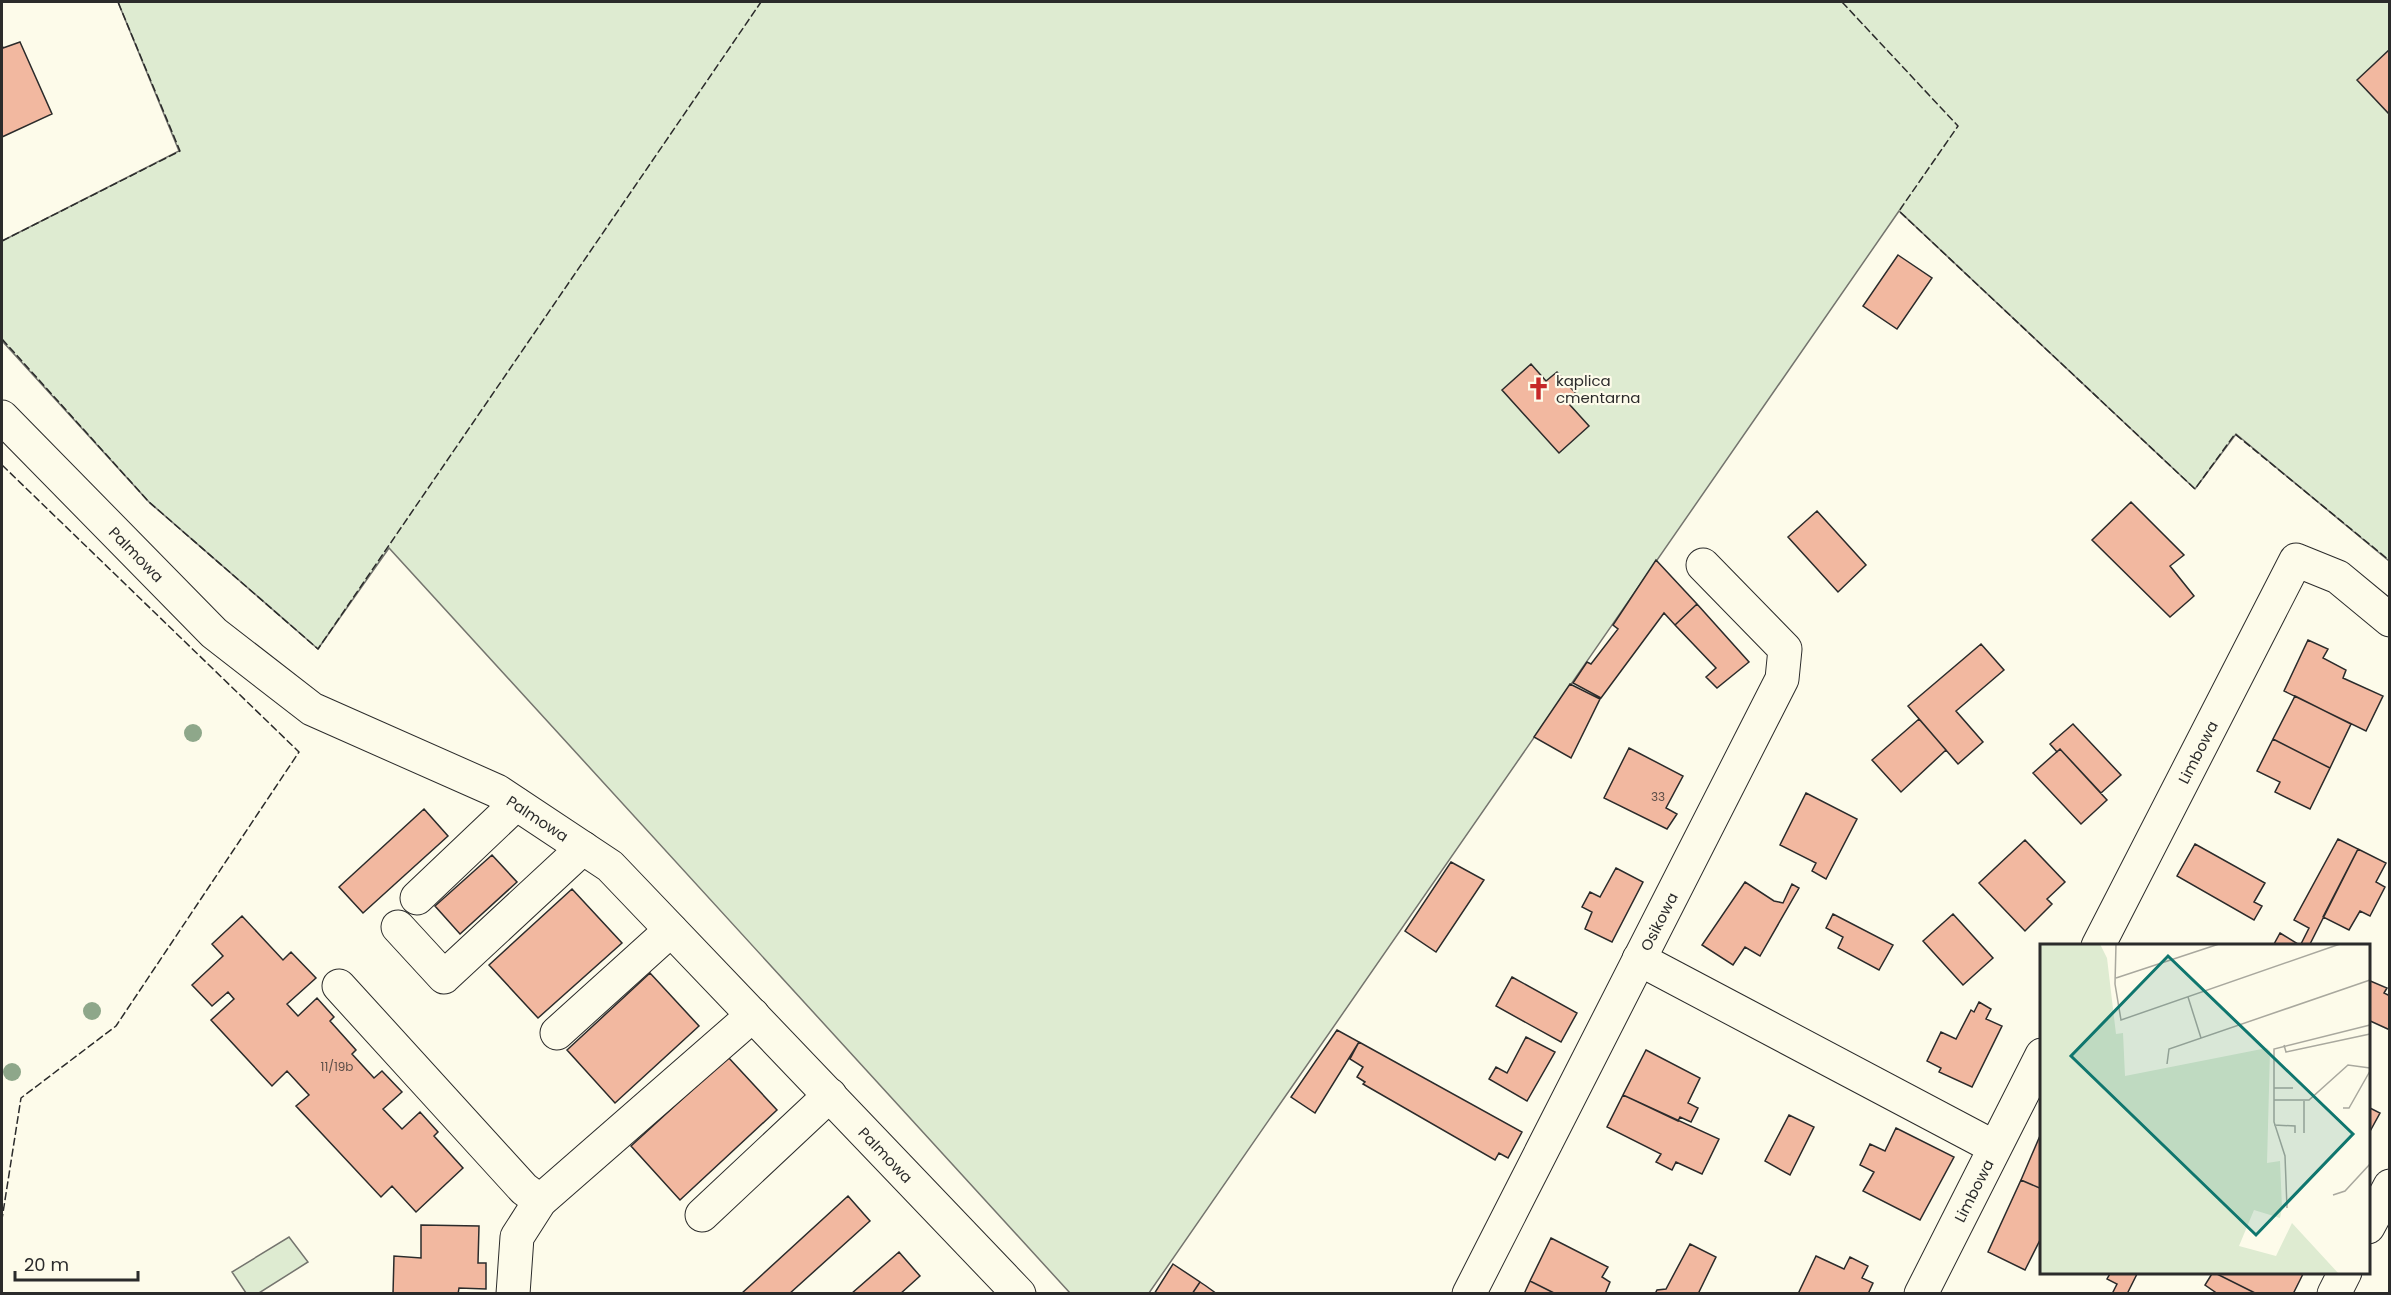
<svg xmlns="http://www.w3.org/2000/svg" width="2391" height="1295" font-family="Poppins,sans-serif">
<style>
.green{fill:#deebd1;stroke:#74746e;stroke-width:1.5}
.building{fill:#f2b8a0;stroke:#2b2b2b;stroke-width:1.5}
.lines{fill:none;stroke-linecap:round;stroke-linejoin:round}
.minor-casing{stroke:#2b2b2b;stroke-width:35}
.minor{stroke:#fdfbea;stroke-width:33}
.fence{stroke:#2b2b2b;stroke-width:1.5;stroke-dasharray:8 3;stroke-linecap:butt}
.tree{fill:#8ea78a}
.labels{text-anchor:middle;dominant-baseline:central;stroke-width:4.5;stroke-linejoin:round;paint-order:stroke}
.number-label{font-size:12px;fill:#5d4e48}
.poi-label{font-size:15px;fill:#2b2b2b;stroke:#fdfbea;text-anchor:start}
.street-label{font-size:15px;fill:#2b2b2b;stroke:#fdfbea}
.inset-road{fill:none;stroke:#a9a89e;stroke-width:1.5}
.view{fill:#0f766e;fill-opacity:0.15;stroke:#0f766e;stroke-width:3}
.inset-edge{fill:none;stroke:#2b2b2b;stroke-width:3}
</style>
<rect width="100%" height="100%" fill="#fdfbea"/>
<!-- green -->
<path class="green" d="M 118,2 L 2389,2 L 2389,561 L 2236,434 L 2195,489 L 1899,211 L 1149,1293 L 1070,1293 L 389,548 L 318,649 L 149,502 L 4,343 L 2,339 L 2,241 L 179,151 Z
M 289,1237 L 308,1262 L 259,1293 L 246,1293 L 232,1272 Z"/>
<!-- building -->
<path class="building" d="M 20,42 L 52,114 L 2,137 L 2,45 L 3,48 Z
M 2390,49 L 2390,115 L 2357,80 Z
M 1898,255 L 1932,278 L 1897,329 L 1863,306 Z
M 1531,364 L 1546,381 L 1557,372 L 1579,397 L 1570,405 L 1589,426 L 1559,453 L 1502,390 Z
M 2131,502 L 2184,555 L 2170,566 L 2194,596 L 2170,617 L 2092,540 Z
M 1817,511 L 1866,565 L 1838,592 L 1788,537 Z
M 1656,560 L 1697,604 L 1675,625 L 1664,613 L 1601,698 L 1573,683 L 1587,662 L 1591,664 L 1618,629 L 1613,625 Z
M 1697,604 L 1749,662 L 1717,688 L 1706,677 L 1716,668 L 1675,625 Z
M 2308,640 L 2328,649 L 2323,658 L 2346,670 L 2343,678 L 2383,696 L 2366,731 L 2284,691 Z
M 1981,644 L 2004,670 L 1956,711 L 1983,742 L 1958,764 L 1908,706 Z
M 1570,684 L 1600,699 L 1571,758 L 1534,737 Z
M 2295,696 L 2351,724 L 2330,768 L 2273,739 Z
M 1919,719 L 1946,750 L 1901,792 L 1872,760 Z
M 2073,724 L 2121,775 L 2101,793 L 2060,749 L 2057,752 L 2050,744 Z
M 2273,739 L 2330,768 L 2310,809 L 2275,792 L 2280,782 L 2257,771 Z
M 1629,748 L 1683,776 L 1666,808 L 1677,814 L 1667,829 L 1604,798 Z
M 2060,749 L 2107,800 L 2081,824 L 2033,773 Z
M 1806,793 L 1857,819 L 1826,879 L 1812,871 L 1816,863 L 1780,845 Z
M 424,809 L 448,836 L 363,913 L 339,887 Z
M 2338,839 L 2358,849 L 2309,946 L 2300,946 L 2309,928 L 2294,920 Z
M 2025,840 L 2065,882 L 2047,899 L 2052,904 L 2025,931 L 1979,883 Z
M 2195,844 L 2265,883 L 2254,902 L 2262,906 L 2254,920 L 2177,876 Z
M 2358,849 L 2386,863 L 2376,882 L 2385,887 L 2370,916 L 2360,911 L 2349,930 L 2323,917 Z
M 492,855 L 517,882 L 460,934 L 435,906 Z
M 1451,862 L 1484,880 L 1436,952 L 1405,931 Z
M 1616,868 L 1643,882 L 1612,942 L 1585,929 L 1592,912 L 1582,907 L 1590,892 L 1600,897 Z
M 1745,882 L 1774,901 L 1783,903 L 1792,884 L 1799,888 L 1760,956 L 1745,947 L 1733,965 L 1702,945 Z
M 572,889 L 622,943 L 538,1018 L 489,965 Z
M 1833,914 L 1893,945 L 1879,970 L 1838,948 L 1843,937 L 1826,928 Z
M 1953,914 L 1993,958 L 1963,985 L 1923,941 Z
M 242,916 L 283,960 L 291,952 L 316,978 L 287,1004 L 298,1016 L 317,998 L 334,1017 L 330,1021 L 356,1050 L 352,1054 L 374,1078 L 382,1071 L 402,1092 L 383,1109 L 402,1129 L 420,1112 L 438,1132 L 434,1136 L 463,1168 L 416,1212 L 392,1186 L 381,1197 L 296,1106 L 309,1095 L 287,1071 L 272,1086 L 211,1020 L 234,999 L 228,992 L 212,1006 L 192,985 L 223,956 L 212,944 Z
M 2280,933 L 2298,944 L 2297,946 L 2273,946 Z
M 650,973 L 699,1026 L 615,1103 L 567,1050 Z
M 1512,977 L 1577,1013 L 1561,1042 L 1496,1006 Z
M 2368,980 L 2387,988 L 2384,993 L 2390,996 L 2390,1030 L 2368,1020 Z
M 1979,1002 L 1991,1009 L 1986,1019 L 2002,1026 L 1972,1087 L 1939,1072 L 1941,1068 L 1927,1061 L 1941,1032 L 1956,1039 L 1971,1010 L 1974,1012 Z
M 1337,1030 L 1359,1042 L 1315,1113 L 1291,1097 Z
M 1526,1037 L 1555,1052 L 1527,1101 L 1489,1079 L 1496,1067 L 1507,1073 Z
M 1359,1042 L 1522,1132 L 1508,1158 L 1499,1153 L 1495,1160 L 1363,1084 L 1365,1082 L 1357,1077 L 1363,1067 L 1350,1059 Z
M 1646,1050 L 1700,1078 L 1688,1103 L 1698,1108 L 1691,1122 L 1680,1117 L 1678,1121 L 1623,1095 Z
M 728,1057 L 777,1110 L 680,1200 L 631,1146 Z
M 1623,1095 L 1719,1139 L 1702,1174 L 1676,1162 L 1672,1170 L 1656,1162 L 1661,1154 L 1607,1127 Z
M 2368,1107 L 2380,1113 L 2368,1135 Z
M 1789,1115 L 1814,1127 L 1790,1175 L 1765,1161 Z
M 1896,1128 L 1954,1157 L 1920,1220 L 1863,1191 L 1874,1172 L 1860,1165 L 1870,1144 L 1885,1151 Z
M 2042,1131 L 2042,1189 L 2021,1180 Z
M 2021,1180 L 2042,1189 L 2042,1236 L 2025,1270 L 1988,1252 Z
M 848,1196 L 870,1221 L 789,1294 L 741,1294 Z
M 421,1225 L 479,1226 L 478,1263 L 486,1263 L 486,1289 L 459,1288 L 458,1294 L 393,1294 L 394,1256 L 421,1258 Z
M 1551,1238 L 1608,1267 L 1602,1277 L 1610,1282 L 1605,1294 L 1556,1294 L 1530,1281 Z
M 1690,1244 L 1716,1257 L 1698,1294 L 1655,1294 L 1657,1290 L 1666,1289 Z
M 899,1252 L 920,1276 L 900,1294 L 851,1294 Z
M 1816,1256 L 1844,1269 L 1850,1257 L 1868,1266 L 1862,1278 L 1873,1283 L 1868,1294 L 1798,1294 Z
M 1173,1264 L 1200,1282 L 1192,1294 L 1154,1294 Z
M 2111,1272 L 2138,1272 L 2127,1294 L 2112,1294 L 2117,1284 L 2107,1279 Z
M 2213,1272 L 2301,1272 L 2303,1274 L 2293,1294 L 2257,1294 Z
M 2213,1272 L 2257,1294 L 2218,1294 L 2205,1285 Z
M 1530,1281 L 1556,1294 L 1524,1294 Z
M 1200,1282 L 1206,1286 L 1217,1294 L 1192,1294 Z"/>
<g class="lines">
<defs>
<g id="minor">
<path id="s1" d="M 2,417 L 214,633 L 312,709 L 497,791 L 610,866 L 1019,1294"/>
<path d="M 417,898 L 516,804"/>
<path d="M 398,927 L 444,977 L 583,848"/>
<path id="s2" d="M 2098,946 L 2296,560 L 2338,577 L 2390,620"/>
<path d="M 1639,959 L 1994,1147"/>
<path d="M 339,986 L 524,1189 L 540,1201"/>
<path d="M 557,1033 L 671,930"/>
<path d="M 702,1215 L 830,1095"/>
<path d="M 2368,1227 L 2390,1186"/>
<path d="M 513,1294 L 517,1237 L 540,1201 L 753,1015"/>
<path id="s3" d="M 1469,1294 L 1782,679 L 1785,649 L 1703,565"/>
<path id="s4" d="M 1921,1294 L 2042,1055"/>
<path d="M 2334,1294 L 2345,1272"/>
</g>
</defs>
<!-- minor casing -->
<use href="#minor" class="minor-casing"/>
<!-- minor -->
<use href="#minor" class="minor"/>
<!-- fence -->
<path class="fence" d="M 1842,2 L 1958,126 L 1899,211 L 2195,489 L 2235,434 L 2390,561
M 2,241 L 180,151 L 118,2
M 2,339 L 149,502 L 318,649 L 761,2
M 2,465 L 299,752 L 116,1026 L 21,1098 L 2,1219"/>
</g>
<!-- trees -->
<g class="tree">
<circle cx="193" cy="733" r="9"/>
<circle cx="92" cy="1011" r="9"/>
<circle cx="12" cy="1072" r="9"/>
</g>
<!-- icons -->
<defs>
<symbol id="church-bare" viewBox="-9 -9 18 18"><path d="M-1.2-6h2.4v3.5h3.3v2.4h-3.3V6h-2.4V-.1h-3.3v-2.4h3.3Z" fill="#c62828" stroke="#fdfbea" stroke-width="2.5" paint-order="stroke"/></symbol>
</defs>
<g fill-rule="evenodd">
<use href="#church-bare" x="1522" y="372" width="33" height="33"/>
</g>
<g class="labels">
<!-- number labels -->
<g class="number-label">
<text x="1658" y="796">33</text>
<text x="337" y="1066">11/19b</text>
</g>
<!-- poi labels -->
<g class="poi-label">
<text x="1556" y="380">kaplica<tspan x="1556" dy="17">cmentarna</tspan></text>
</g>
<!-- street labels -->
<g class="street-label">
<text stroke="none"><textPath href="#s1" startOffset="192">Palmowa</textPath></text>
<text stroke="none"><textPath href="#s2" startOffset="218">Limbowa</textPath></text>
<text stroke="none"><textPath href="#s1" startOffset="678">Palmowa</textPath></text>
<text stroke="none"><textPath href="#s3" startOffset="418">Osikowa</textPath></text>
<text stroke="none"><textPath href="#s1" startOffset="1164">Palmowa</textPath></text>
<text stroke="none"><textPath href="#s4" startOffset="116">Limbowa</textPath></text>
</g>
</g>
<!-- overview -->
<g transform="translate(2040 944)">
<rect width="330" height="330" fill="#fdfbea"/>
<path d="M 0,0 L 60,0 L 67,14 L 76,90 L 83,89 L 85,132 L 227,104 L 230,107 L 227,219 L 240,217 L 242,264 L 240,274 L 214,266 L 199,302 L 236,312 L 252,279 L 299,330 L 0,330 Z" fill="#deebd1"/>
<path class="inset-road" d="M 76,0 L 75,40 L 81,76 L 300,0M 76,34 L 179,0M 148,53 L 161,94M 244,101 L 246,108 L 330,90M 127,120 L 129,105 L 330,36M 234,144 L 253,144M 234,156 L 269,156 L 308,121 L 330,124M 303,164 L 309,164 L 330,127M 234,181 L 255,182 L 255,189M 264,189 L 264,157M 293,251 L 305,247 L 330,220M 247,264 L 245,212 L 234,178 L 234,105 L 330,81"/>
<path class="view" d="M 128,12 L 313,190 L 216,291 L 31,112 Z"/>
<rect width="330" height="330" class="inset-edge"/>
</g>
<!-- border -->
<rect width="2391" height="1295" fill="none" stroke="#2b2b2b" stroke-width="6"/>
<!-- scale -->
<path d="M15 1271v9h123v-9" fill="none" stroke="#2b2b2b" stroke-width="3"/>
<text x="24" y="1271" font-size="18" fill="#2b2b2b" stroke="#fdfbea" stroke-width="4.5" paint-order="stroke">20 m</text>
</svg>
